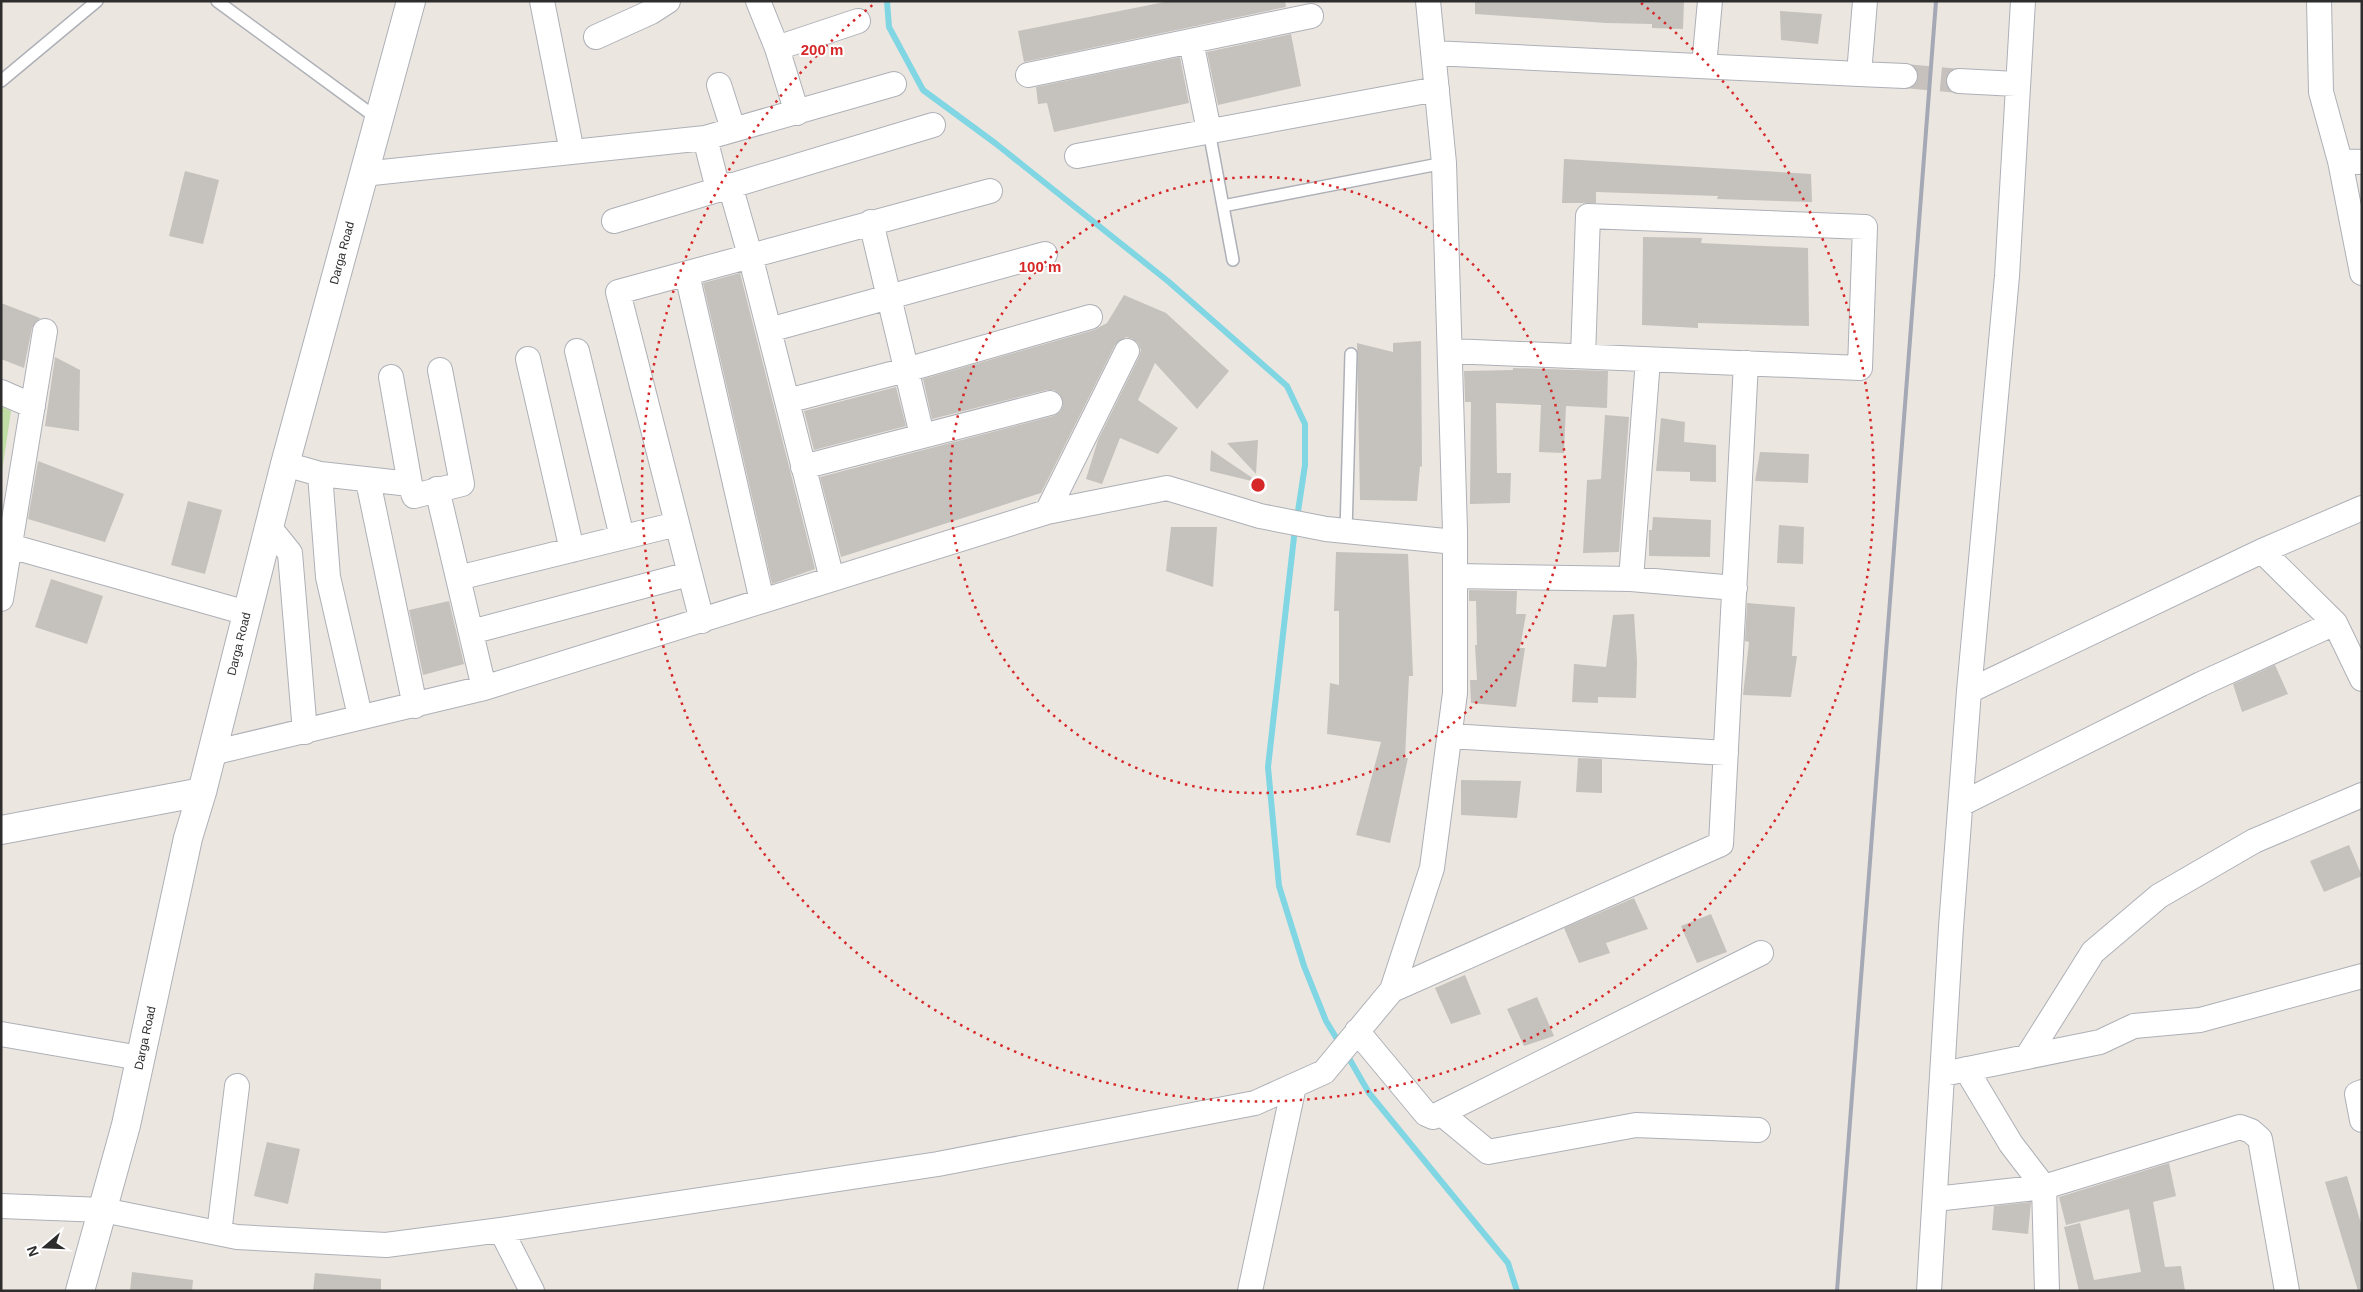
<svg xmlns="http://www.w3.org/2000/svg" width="2363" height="1292" font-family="Helvetica,sans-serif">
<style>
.green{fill:#bfdda4}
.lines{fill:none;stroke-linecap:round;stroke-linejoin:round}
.stream{stroke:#80d6e2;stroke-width:6}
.building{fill:#c5c1bc}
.minor-tunnel{stroke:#c6c1bd;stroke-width:24;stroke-dasharray:24 12;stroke-linecap:butt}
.service-casing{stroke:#adb0b7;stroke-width:14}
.minor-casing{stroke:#adb0b7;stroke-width:26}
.tertiary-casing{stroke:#adb0b7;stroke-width:30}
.service{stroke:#fff;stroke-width:11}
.minor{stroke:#fff;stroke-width:24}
.tertiary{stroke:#fff;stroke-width:28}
.rail{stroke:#a4a9b5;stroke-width:4}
.ring{fill:none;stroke:#d62828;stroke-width:2.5;stroke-dasharray:2.5 5}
.labels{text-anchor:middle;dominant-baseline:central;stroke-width:4;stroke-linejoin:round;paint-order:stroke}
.street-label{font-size:12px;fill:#2d2d2d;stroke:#fff}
.centre{fill:#d62828;stroke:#fff;stroke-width:2.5}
.ring-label{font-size:15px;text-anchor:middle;font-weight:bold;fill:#d62828;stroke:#fff;stroke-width:4;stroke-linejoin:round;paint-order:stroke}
</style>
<rect width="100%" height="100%" fill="#ece6e1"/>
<!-- green -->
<path class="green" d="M 1,406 L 11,411 L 1,478 Z"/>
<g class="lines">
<!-- stream -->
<path class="stream" d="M 887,1 L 889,27 L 923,90 L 995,143 L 1169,282 L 1287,386 L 1305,424 L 1305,465 L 1297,518
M 1295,528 L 1268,767 L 1279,886 L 1304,966 L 1326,1021 L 1340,1044
M 1346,1053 L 1369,1093 L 1508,1263 L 1517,1291"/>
</g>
<!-- building -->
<path class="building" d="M 1170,1 L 1285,1 L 1286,7 L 1024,62 L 1018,31 Z
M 1475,1 L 1684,1 L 1683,29 L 1652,28 L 1652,24 L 1606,23 L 1475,14 Z
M 1780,11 L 1822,14 L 1818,44 L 1781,40 Z
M 1291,34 L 1301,86 L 1218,105 L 1207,52 Z
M 1180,57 L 1189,103 L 1054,132 L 1047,103 L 1038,104 L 1036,87 Z
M 1564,159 L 1811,174 L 1812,202 L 1717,199 L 1718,196 L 1596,192 L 1596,203 L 1562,203 Z
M 185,171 L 219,180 L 203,244 L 169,236 Z
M 1643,237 L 1702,238 L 1701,243 L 1808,248 L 1809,326 L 1698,323 L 1698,328 L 1642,325 Z
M 740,273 L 815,569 L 772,584 L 703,283 Z
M 1124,295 L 1166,313 L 1229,371 L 1197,409 L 1155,363 L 1138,400 L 1178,428 L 1158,454 L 1120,438 L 1102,484 L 1086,479 L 1098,440 L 1139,357 L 1141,350 L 1138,343 L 1133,339 L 1126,337 L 1115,345 L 1041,493 L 841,557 L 820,477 L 1053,416 L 1060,412 L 1063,406 L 1060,394 L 1054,390 L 1047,390 L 932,419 L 923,379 L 1094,330 L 1107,323 Z
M 1,303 L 40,318 L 32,328 L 24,368 L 1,359 Z
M 1421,341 L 1422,467 L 1420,466 L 1417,501 L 1360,500 L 1357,343 L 1393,352 L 1393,343 Z
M 55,357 L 80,370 L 79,431 L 45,426 Z
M 1513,368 L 1608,371 L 1607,408 L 1566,406 L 1564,453 L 1539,452 L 1541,405 L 1496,403 L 1497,473 L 1511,473 L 1510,503 L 1470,504 L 1471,402 L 1465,402 L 1464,371 L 1513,370 Z
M 896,387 L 906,426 L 814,450 L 804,411 Z
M 1605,415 L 1629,417 L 1619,552 L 1583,553 L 1587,480 L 1601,479 Z
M 1661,418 L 1685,422 L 1684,442 L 1716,445 L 1716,482 L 1690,481 L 1690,472 L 1656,471 Z
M 1258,440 L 1256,474 L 1227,443 Z
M 1211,450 L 1257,481 L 1256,482 L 1210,471 Z
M 1760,452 L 1809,454 L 1808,483 L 1755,481 Z
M 38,461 L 124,494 L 105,542 L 28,519 Z
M 188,501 L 222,510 L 205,574 L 171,565 Z
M 1653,517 L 1711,520 L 1710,557 L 1649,556 L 1649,530 L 1652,530 Z
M 1779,525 L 1804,527 L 1803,564 L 1777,563 Z
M 1171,527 L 1217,527 L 1213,587 L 1166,571 Z
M 1336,552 L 1408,554 L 1413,676 L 1409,676 L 1405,758 L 1408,758 L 1390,843 L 1356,835 L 1381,742 L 1327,734 L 1330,683 L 1339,685 L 1339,611 L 1334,611 Z
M 51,579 L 103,596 L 87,644 L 35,627 Z
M 1469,590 L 1517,591 L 1516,614 L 1526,614 L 1520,648 L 1525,648 L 1516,707 L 1471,703 L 1470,680 L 1477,680 L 1475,645 L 1477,645 L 1476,601 L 1469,601 Z
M 449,601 L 464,664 L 423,675 L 409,610 Z
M 1747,603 L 1795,607 L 1792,656 L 1797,656 L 1791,697 L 1743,695 L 1749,642 L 1745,641 Z
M 1634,614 L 1637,661 L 1636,698 L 1598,697 L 1598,703 L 1572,702 L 1574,664 L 1606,667 L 1613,615 Z
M 2275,665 L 2288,694 L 2242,712 L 2233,684 Z
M 1578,758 L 1602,759 L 1602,793 L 1576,792 Z
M 1461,780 L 1521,781 L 1517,818 L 1461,815 Z
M 2349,845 L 2362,876 L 2324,892 L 2310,861 Z
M 1634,898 L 1648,929 L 1606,943 L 1610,953 L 1579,963 L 1564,928 Z
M 1711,914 L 1727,952 L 1697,963 L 1681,926 Z
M 1465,975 L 1481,1014 L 1451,1024 L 1435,988 Z
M 1537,997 L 1554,1036 L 1524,1046 L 1507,1009 Z
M 267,1142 L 300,1149 L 288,1204 L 254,1196 Z
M 2169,1163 L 2176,1196 L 2153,1202 L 2165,1267 L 2181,1266 L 2185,1291 L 2079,1291 L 2064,1227 L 2080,1223 L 2094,1280 L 2141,1272 L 2129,1209 L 2066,1225 L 2059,1197 Z
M 2347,1176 L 2362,1227 L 2362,1290 L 2358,1291 L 2325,1182 Z
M 2031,1202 L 2028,1234 L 1992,1230 L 1994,1206 Z
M 132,1272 L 193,1280 L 192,1291 L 130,1291 Z
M 315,1273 L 381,1279 L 381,1291 L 313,1291 Z"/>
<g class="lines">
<!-- minor-tunnel -->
<path class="minor-tunnel" d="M 1905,76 L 1959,81"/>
<defs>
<path id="service" d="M 217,1 L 378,119
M 1,81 L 97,1
M 1209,131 L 1233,260
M 1223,206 L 1444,163
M 1346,532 L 1351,354"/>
<path id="minor" d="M 542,1 L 572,152
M 758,1 L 777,48 L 797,113
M 2319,1 L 2321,92 L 2340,161 L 2362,273
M 596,37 L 651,12 L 668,1
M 1191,41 L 1209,131
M 777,48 L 858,21
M 1433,53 L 1859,74 L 1865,1
M 1704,66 L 1710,1
M 1859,74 L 1905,76
M 1028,75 L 1311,16
M 1959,81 L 2016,84
M 719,85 L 733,129
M 1077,156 L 1437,89
M 2340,161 L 2362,162
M 363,174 L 705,138
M 730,185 L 750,255 L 832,579
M 718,189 L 705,138 L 894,84
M 614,221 L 933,125
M 871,222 L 922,435
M 687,274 L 762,601
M 769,330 L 1045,254
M 577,351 L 622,537
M 1450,351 L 1860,368 L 1865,227 L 1588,216 L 1583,356
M 528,359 L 572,550
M 391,377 L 410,484 L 414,496 L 462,484 L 440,370
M 1,392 L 33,406
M 787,401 L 906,370 L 1090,317
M 285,464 L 320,474 L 410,484
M 803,467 L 1050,403
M 320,474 L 328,577 L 360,716
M 368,481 L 415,706
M 437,489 L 484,688
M 1047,512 L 1127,351
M 269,527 L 290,553 L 305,732
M 10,546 L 247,613
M 2262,551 L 2335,623 L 2362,679
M 1455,576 L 1631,579 L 1735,588
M 458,578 L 677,524
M 1631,579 L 1648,360
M 1,599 L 45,331
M 702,621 L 618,292 L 990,191
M 471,632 L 689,574
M 1969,691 L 2262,551 L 2362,508
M 1450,736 L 1726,753
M 212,753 L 484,688 L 1047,512 L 1167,488 L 1260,516 L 1326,529 L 1455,542
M 1961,804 L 2201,684 L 2335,623
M 1392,990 L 1721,844 L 1746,363
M 1357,1031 L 1426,1114 L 1433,1117 L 1761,953
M 1,1034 L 140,1058
M 2027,1057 L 2093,952 L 2159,896 L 2254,841 L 2362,795
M 1966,1069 L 2011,1144 L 2044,1187 L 2047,1291
M 1943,1074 L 2100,1042 L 2134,1026 L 2200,1020 L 2362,976
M 2362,1092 L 2357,1094 L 2362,1120
M 1442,1114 L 1488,1152 L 1636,1125 L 1758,1130
M 1935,1199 L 2044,1187 L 2240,1127 L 2251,1131 L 2260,1139 L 2287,1291
M 1,1206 L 103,1210 L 237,1237 L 386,1245 L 501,1230 L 938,1164 L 1255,1103 L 1324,1072 L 1392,990 L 1432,868 L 1455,693 L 1455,531 L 1444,163 L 1428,1
M 501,1230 L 532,1291
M 219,1233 L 237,1086
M 1250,1291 L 1294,1086
M 1929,1291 L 1951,927 L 1969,691 L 2007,276 L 2023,1"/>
<path id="tertiary" d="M 1,830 L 202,792
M 80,1291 L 126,1125 L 188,838 L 202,792 L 285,464 L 411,1"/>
</defs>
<!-- service casing -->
<use href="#service" class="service-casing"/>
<!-- minor casing -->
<use href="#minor" class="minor-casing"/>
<!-- tertiary casing -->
<use href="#tertiary" class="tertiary-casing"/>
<!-- service -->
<use href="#service" class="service"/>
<!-- minor -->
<use href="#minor" class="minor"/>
<!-- tertiary -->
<use href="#tertiary" class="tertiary"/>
<!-- rail -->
<path class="rail" d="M 1837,1291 L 1936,1"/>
</g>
<!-- distance rings -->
<g class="ring">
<circle cx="1258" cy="485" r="308"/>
<path d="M1641 3A616 616 0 1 1 875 3"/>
</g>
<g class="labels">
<!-- street labels -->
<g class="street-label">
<text transform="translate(342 253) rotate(-75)">Darga Road</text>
<text transform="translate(239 644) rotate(-76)">Darga Road</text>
<text transform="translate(145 1038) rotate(-78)">Darga Road</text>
</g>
</g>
<circle cx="1258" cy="485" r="8" class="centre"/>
<g class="ring-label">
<text x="822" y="55">200 m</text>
<text x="1040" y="272">100 m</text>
</g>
<!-- border -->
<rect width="2363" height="1292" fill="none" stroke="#2d2d2d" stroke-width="5"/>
<!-- north arrow -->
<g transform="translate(45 1247) rotate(251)" stroke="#ffffff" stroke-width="4" paint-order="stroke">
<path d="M0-4L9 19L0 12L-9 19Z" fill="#2d2d2d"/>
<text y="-8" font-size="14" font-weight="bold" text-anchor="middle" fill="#2d2d2d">N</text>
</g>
</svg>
